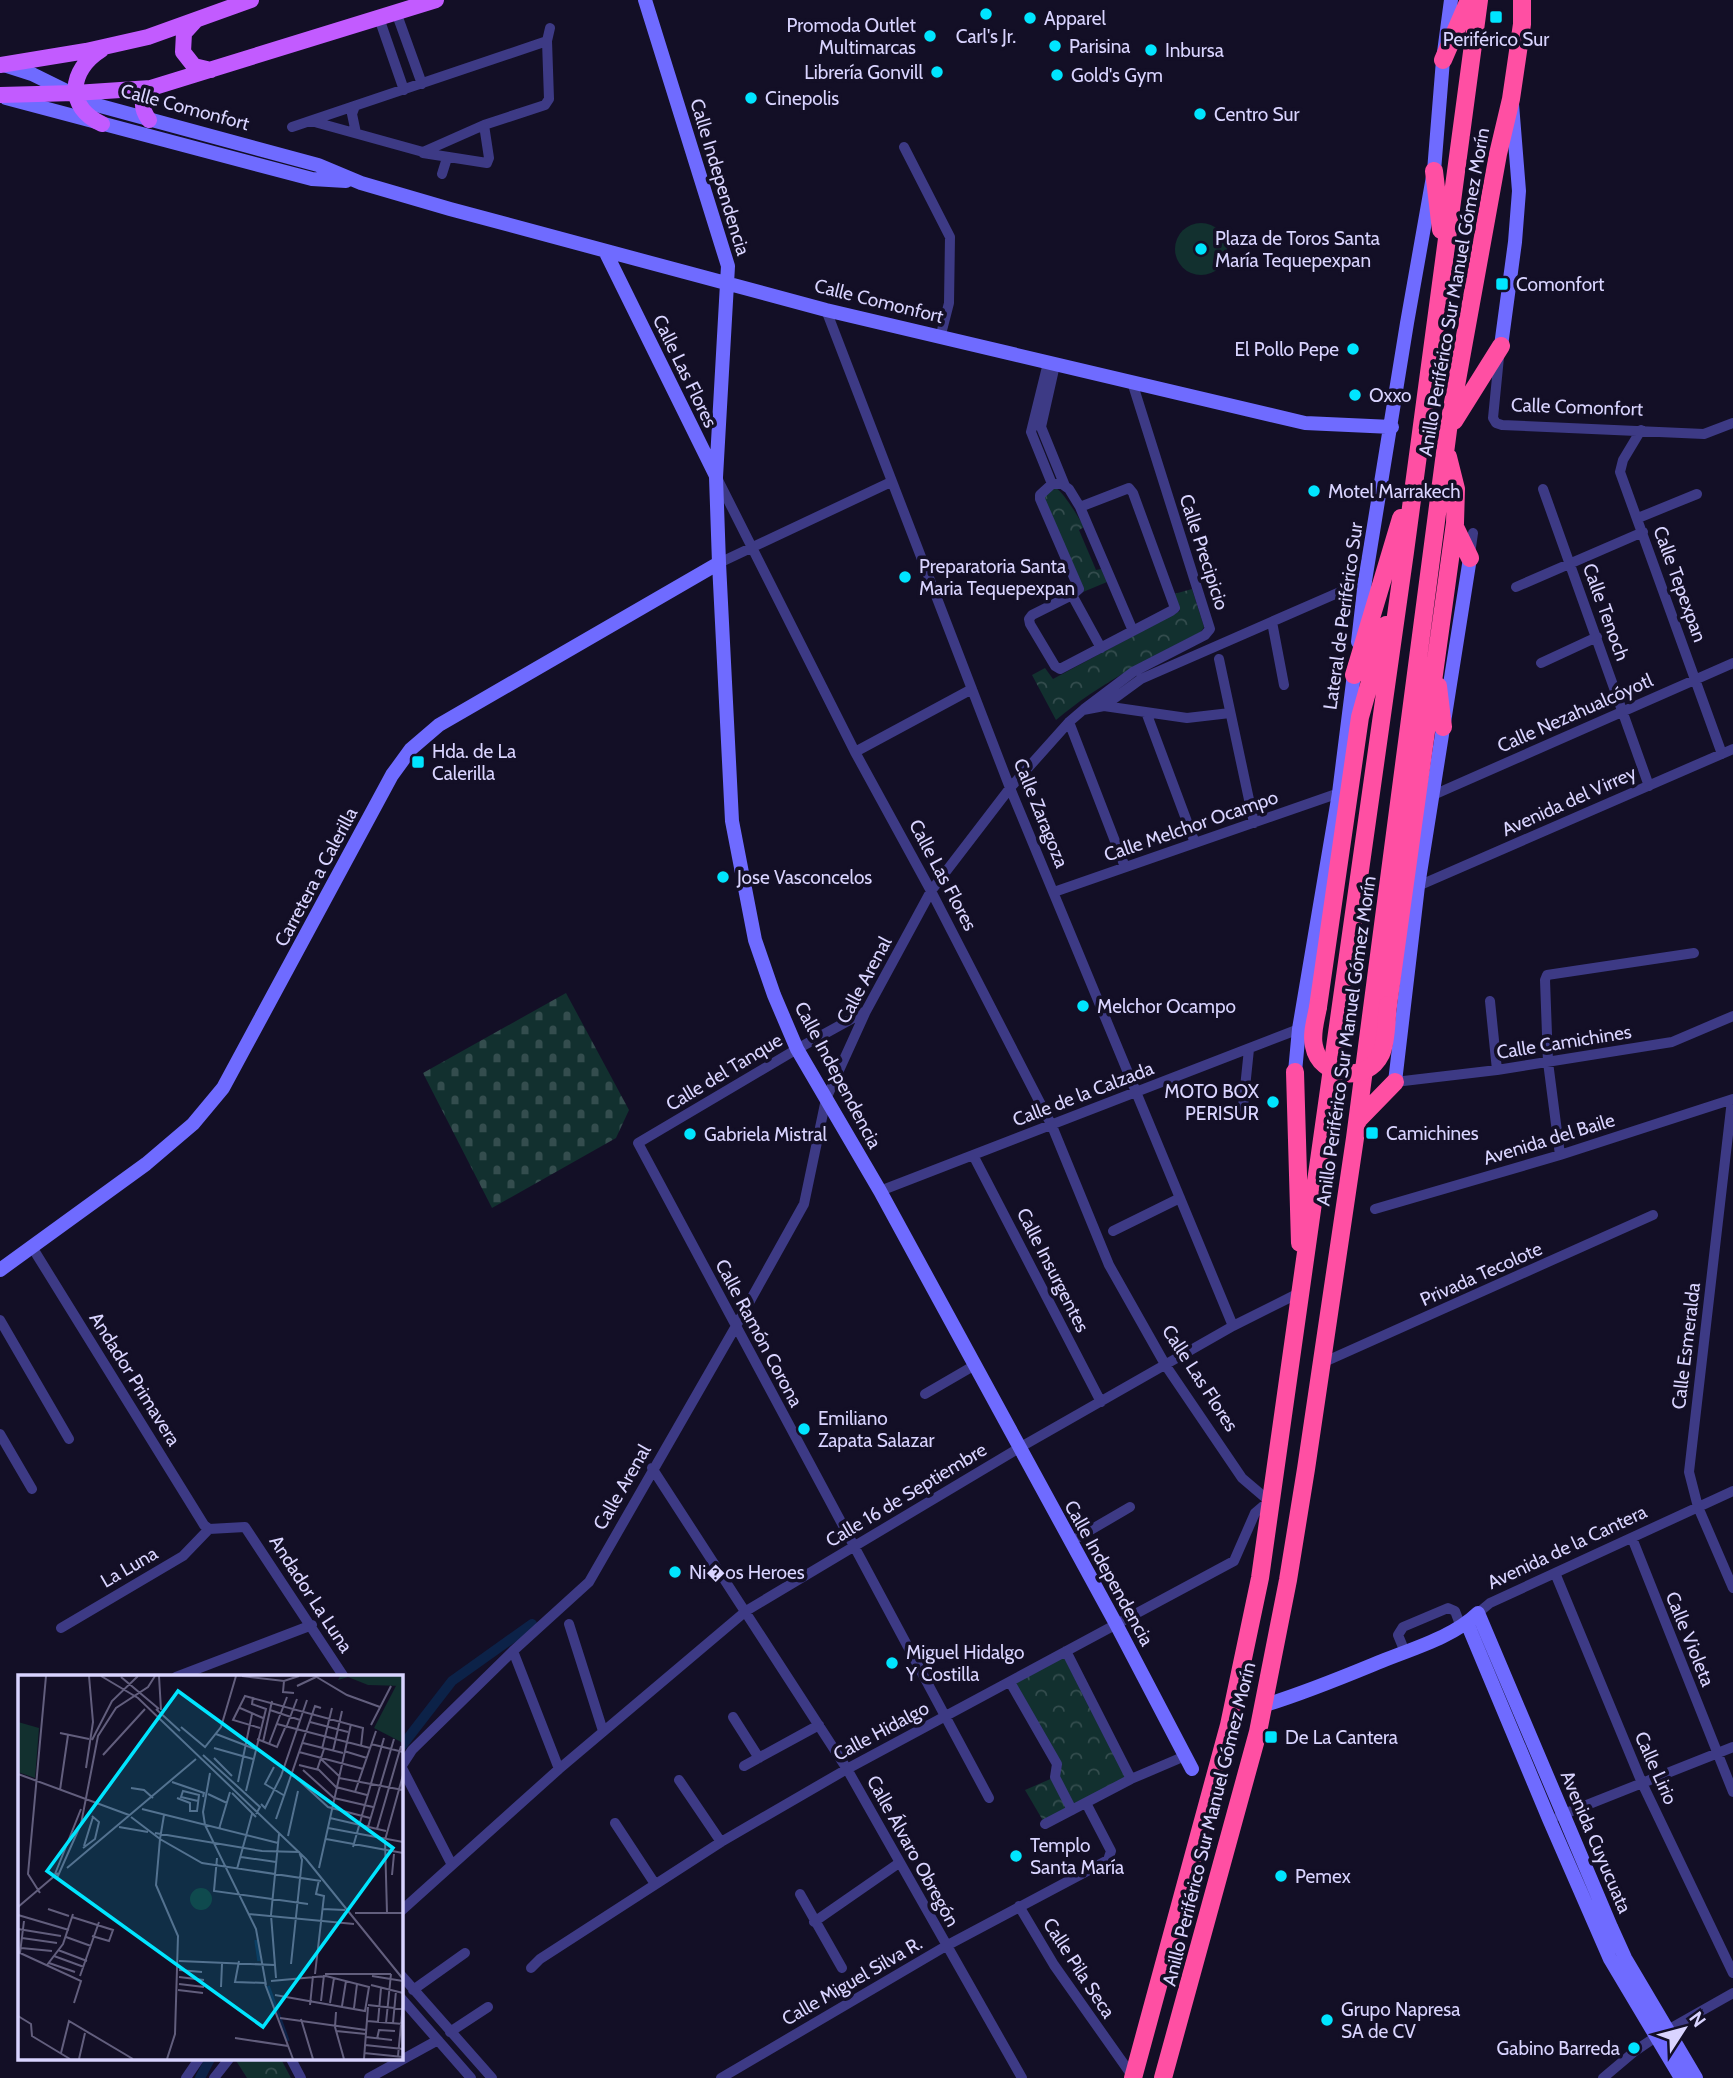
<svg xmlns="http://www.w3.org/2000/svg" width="1733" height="2078" font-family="Cabin,sans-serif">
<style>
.grass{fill:#12302f}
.cemetery{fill:url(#cemetery-stones)}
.park{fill:url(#park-crowns)}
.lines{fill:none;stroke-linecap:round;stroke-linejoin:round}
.canal{stroke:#0c2248;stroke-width:10}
.street{stroke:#3d3a85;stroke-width:10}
.secondary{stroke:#6f6bff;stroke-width:14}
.primary{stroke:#c25bff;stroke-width:16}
.highway{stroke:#ff4fa3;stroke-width:18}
.highway-bridge{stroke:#ff4fa3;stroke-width:18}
.poi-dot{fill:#00e5ff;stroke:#130f26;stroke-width:2.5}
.labels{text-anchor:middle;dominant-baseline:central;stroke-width:7;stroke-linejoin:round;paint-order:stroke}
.poi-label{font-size:19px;fill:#d9d4ff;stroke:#130f26;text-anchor:start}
.street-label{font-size:19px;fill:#d9d4ff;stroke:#130f26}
.inset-river{fill:none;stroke:#0c2248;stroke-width:3.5}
.inset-road{fill:none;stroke:#625e7d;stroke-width:2}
.view{fill:#00e5ff;fill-opacity:0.15;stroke:#00e5ff;stroke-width:3.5}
.inset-edge{fill:none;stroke:#d9d4ff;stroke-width:3.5}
</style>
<defs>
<pattern id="cemetery-stones" width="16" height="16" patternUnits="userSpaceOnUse" patternTransform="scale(1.75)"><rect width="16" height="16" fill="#12302f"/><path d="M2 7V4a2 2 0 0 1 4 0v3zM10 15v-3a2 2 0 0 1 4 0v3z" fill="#344d4e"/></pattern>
<pattern id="park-crowns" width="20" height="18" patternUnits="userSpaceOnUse" patternTransform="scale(1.75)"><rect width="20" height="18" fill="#12302f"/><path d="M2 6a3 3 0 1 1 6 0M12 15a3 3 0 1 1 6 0" fill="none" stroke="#344d4e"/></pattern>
</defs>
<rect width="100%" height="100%" fill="#130f26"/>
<!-- grass -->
<path class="grass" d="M1175 249a26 26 0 1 1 52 0a26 26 0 1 1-52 0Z"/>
<!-- cemetery -->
<path class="cemetery" d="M 566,993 L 629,1110 L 616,1138 L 492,1208 L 423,1073 Z"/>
<!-- park -->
<path class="park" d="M 1056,488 C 1064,493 1079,518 1084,527 L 1079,530 L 1096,570 L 1101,569 L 1107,582 L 1083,592 L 1043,499 L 1045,493 Z
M 1192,589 L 1204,627 L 1201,632 C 1150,658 1100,683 1056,720 L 1032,675 L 1045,668 L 1053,679 L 1180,611 L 1174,594 Z
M 1066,1651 L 1131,1779 L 1045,1824 L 1025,1790 L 1055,1777 L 1057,1764 L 1010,1682 Z
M 235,2059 L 281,2059 L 291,2078 L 247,2078 Z"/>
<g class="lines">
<!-- canal -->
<path class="canal" d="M 401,1747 L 452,1681 L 532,1624
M 200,2078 L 210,2059"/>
<!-- street -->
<path class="street" d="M 396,12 L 422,84
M 379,18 L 404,90
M 355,106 L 352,114 L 356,133
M 311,121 L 423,152 L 484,125 L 545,105 L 549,99 L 547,41 L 550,28
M 292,127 L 547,41
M 904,147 L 950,237 L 949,303 L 940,338
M 423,153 L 487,163 L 489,158 L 484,125
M 442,174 L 447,158
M 826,310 L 1010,788 L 1233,1326
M 1499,357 L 1493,418 L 1496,423 L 1502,425 L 1704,434 L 1733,423
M 1048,363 L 1031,432 L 1052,484
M 1055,365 L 1041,427 L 1065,486
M 1641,430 L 1623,460 L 1620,472 L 1722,754
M 1543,489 L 1649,786
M 1080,507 L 1069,489 L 1062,484 L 1052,484 L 1040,495 L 1040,499 L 1079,589 L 1072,595 L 1032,615 L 1029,619 L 1030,624 L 1055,666 L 1060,669 L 1171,611 L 1175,608 L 1133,493 L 1129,488 L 1080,507 L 1133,631
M 1638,518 L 1697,494
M 1470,554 L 1473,533
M 719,563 L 891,482
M 1516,587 L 1643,532
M 1072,595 L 1101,648
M 1272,622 L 1284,685
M 1219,659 L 1254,823
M 1541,663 L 1597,637
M 1104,706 L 1187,718 L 1230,713
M 1084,709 L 1133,672 L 1205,635 L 1210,629 L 1132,382
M 1146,712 L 1195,843
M 1069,722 L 1125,867
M 855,752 L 972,689
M 1431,796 L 1733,663
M 1418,886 L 1733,749
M 1054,892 L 1339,793
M 1490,1001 L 1497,1070
M 866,1011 L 797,1049 L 638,1143 L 989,1798
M 1395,1082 L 1497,1070 L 1672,1042 L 1733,1016
M 1732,1100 L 1689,1472 L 1698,1507 L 1733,1588
M 1243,1107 L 1249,1049
M 973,1155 L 1101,1402
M 1560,1155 L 1548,1062 L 1545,980 L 1547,975 L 1694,953
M 880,1191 L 1299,1029
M 1375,1209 L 1560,1155 L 1733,1099
M 1113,1231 L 1180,1198
M 32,1247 L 204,1525 L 209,1529
M 0,1320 L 69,1439
M 1322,1363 L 1653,1215
M 925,1394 L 975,1365
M 0,1434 L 32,1489
M 652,1468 L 847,1769 L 1022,2078
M 209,1529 L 245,1527 L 344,1677
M 1632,1538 L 1733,1792
M 1070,1542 L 1130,1507
M 1555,1573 L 1642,1783 L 1733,1973
M 1478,1613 L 1490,1603 L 1733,1491
M 569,1624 L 603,1731
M 61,1628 L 183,1556 L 209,1529
M 513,1651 L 559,1769
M 1066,1651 L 1131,1779
M 1405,1652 L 1398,1635 L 1403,1627 L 1448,1608 L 1455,1611 L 1461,1627
M 176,1677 L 312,1625
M 1010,1682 L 1057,1764 L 1055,1777 L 1072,1810
M 733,1717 L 759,1758
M 401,1766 L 452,1865
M 744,1766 L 819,1725
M 401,1767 L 412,1750 L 513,1651 L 589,1582 L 736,1326 L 804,1204 L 826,1099 L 866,1011 L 931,891 L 1010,788 L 1069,722 L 1083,710 L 1104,706 L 1141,679 L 1365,581
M 679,1780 L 721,1842
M 1559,1816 L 1733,1747
M 615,1823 L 655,1884
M 1045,1824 L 1131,1779 L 1185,1756
M 800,1894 L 842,1968
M 1019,1906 L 1054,1965 L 1133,2077
M 401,1911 L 559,1769 L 746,1611 L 1019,1448 L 1233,1326 L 1301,1292
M 814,1922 L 899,1863
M 531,1968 L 540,1959 L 721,1842 L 847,1769 L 1234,1561 L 1255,1513 L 1269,1501 L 1242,1478 L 1166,1366 L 1109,1265 L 1052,1126 L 931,891 L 855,752 L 718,480
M 401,1975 L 492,2078
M 413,1990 L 465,1953
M 401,1998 L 471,2078
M 450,2032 L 488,2007
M 291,2059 L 301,2078
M 186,2078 L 199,2059
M 214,2078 L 229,2059
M 369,2078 L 438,2040
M 721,2078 L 946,1946 L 1108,1860 L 1111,1851 L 1086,1803
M 1603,2078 L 1635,2051 L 1657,2036 L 1733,1993"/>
<!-- secondary -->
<path class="secondary" d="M 645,0 L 728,266 L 716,477 L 719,563 L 732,821 L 755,940 L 774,995 L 797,1049 L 880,1191 L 1116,1624 L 1192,1769
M 4,65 L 32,74 L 93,104 L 318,165 L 361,183 L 450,209 L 826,310 L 1305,423 L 1392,427
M 6,98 L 312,179 L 346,181
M 605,251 L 716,476
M 1501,346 L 1515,242 L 1519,191 L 1512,104
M 1358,642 L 1365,581 L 1407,323 L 1434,171 L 1443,60 L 1451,0
M 1295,1072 L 1299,1029 L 1339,793 L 1355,666
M 1395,1082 L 1418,886 L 1470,558
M 0,1270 L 146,1164 L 193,1124 L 223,1088 L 392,775 L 411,749 L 439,725 L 719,563
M 1467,1623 L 1549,1819 L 1610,1959 L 1681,2078
M 1265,1705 C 1305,1693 1343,1677 1382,1661 C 1414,1648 1453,1637 1478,1613 L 1611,1927 L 1625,1958 L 1696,2078"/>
<!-- primary -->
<path class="primary" d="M 195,21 L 184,33 L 183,52 L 194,66 L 211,70
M 101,50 C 69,70 65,107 102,124
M 0,65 L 86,51 L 148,37 L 251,0
M 0,95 L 75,93 L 151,88 L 436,0
M 149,120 C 141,109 140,98 151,88"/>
<!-- highway -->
<path class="highway" d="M 1443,60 L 1469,0
M 1434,171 L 1441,230
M 1454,421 L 1501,346
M 1455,527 L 1470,558
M 1354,675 L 1401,518
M 1438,686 L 1443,727
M 1388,1005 L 1455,523 L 1456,489 L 1448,457
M 1318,1007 L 1360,717 L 1386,625
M 1295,1072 L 1300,1243
M 1358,1120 L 1395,1082
M 1133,2078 L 1229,1725 L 1260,1578 L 1405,552 L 1479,0
M 1163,2078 L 1258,1732 L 1288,1580 L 1306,1469 L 1355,1138 L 1448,430 L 1498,154 L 1511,99 L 1522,24 L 1522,0"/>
<!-- highway-bridge -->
<path class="highway-bridge" d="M 1318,1007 C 1316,1019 1311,1034 1314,1046 C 1320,1078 1367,1084 1381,1054 C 1387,1040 1386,1020 1388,1005"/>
</g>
<!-- markers -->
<g class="poi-dot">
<circle cx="986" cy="14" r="7"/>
<rect x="1489" y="10" width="14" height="14" rx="3.5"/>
<circle cx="1030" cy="18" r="7"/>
<circle cx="930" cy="36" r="7"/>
<circle cx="1055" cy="46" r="7"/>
<circle cx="1151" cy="50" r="7"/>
<circle cx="937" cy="72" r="7"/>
<circle cx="1057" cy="75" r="7"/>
<circle cx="751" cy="98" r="7"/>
<circle cx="1200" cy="114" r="7"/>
<circle cx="1201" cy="249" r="7"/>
<rect x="1495" y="277" width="14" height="14" rx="3.5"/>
<circle cx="1353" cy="349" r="7"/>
<circle cx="1355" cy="395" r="7"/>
<circle cx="1314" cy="491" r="7"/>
<circle cx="905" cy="577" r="7"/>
<rect x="411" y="755" width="14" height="14" rx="3.5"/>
<circle cx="723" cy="877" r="7"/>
<circle cx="1083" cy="1006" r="7"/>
<circle cx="1273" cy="1102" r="7"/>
<rect x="1365" y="1126" width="14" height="14" rx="3.5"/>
<circle cx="690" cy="1134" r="7"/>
<circle cx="804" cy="1429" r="7"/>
<circle cx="675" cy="1572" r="7"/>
<circle cx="892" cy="1663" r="7"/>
<rect x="1264" y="1730" width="14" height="14" rx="3.5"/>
<circle cx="1016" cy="1856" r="7"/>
<circle cx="1281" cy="1876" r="7"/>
<circle cx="1327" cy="2020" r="7"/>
<circle cx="1634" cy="2048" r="7"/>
</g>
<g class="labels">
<!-- poi labels -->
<g class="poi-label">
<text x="1044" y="18">Apparel</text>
<text x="916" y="25" text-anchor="end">Promoda Outlet<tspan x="916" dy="22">Multimarcas</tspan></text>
<text x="986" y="36" text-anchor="middle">Carl's Jr.</text>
<text x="1496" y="39" text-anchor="middle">Periférico Sur</text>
<text x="1069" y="46">Parisina</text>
<text x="1165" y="50">Inbursa</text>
<text x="923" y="72" text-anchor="end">Librería Gonvill</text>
<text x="1071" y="75">Gold's Gym</text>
<text x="765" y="98">Cinepolis</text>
<text x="1214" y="114">Centro Sur</text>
<text x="1215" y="238">Plaza de Toros Santa<tspan x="1215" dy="22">María Tequepexpan</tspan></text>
<text x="1516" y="284">Comonfort</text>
<text x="1339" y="349" text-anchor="end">El Pollo Pepe</text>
<text x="1369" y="395">Oxxo</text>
<text x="1328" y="491">Motel Marrakech</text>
<text x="919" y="566">Preparatoria Santa<tspan x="919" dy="22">Maria Tequepexpan</tspan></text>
<text x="432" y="751">Hda. de La<tspan x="432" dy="22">Calerilla</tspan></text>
<text x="737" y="877">Jose Vasconcelos</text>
<text x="1097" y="1006">Melchor Ocampo</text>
<text x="1259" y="1091" text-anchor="end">MOTO BOX<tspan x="1259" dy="22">PERISUR</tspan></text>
<text x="1386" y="1133">Camichines</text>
<text x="704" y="1134">Gabriela Mistral</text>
<text x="818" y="1418">Emiliano<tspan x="818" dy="22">Zapata Salazar</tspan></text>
<text x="689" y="1572">Ni�os Heroes</text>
<text x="906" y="1652">Miguel Hidalgo<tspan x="906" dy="22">Y Costilla</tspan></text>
<text x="1285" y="1737">De La Cantera</text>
<text x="1030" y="1845">Templo<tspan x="1030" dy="22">Santa María</tspan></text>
<text x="1295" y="1876">Pemex</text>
<text x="1341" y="2009">Grupo Napresa<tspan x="1341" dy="22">SA de CV</tspan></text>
<text x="1620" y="2048" text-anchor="end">Gabino Barreda</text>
</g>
<!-- street labels -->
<g class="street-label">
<text transform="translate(185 107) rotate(15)">Calle Comonfort</text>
<text transform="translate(720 177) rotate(73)">Calle Independencia</text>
<text transform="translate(1454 292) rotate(-80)">Anillo Periférico Sur Manuel Gómez Morín</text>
<text transform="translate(879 301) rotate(14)">Calle Comonfort</text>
<text transform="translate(685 371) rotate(64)">Calle Las Flores</text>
<text transform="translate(1577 407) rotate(2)">Calle Comonfort</text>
<text transform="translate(1204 552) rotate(72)">Calle Precipicio</text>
<text transform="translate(1680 584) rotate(70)">Calle Tepexpan</text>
<text transform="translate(1606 612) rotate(70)">Calle Tenoch</text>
<text transform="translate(1343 616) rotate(-82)">Lateral de Periférico Sur</text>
<text transform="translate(1575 713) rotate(-24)">Calle Nezahualcóyotl</text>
<text transform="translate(1569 801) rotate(-24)">Avenida del Virrey</text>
<text transform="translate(1041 813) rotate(68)">Calle Zaragoza</text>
<text transform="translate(1191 826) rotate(-19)">Calle Melchor Ocampo</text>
<text transform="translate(943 875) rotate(62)">Calle Las Flores</text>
<text transform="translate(316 877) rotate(-62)">Carretera a Calerilla</text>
<text transform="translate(864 980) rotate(-62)">Calle Arenal</text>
<text transform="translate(1346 1041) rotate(-82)">Anillo Periférico Sur Manuel Gómez Morín</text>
<text transform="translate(1564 1042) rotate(-9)">Calle Camichines</text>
<text transform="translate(724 1072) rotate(-31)">Calle del Tanque</text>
<text transform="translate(838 1075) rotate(62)">Calle Independencia</text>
<text transform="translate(1083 1094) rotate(-21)">Calle de la Calzada</text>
<text transform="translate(1549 1139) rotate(-17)">Avenida del Baile</text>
<text transform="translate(1053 1270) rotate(63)">Calle Insurgentes</text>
<text transform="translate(1481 1274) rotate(-24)">Privada Tecolote</text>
<text transform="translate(759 1333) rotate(62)">Calle Ramón Corona</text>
<text transform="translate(1686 1346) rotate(-83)">Calle Esmeralda</text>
<text transform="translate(1200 1378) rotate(57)">Calle Las Flores</text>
<text transform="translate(135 1379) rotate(58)">Andador Primavera</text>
<text transform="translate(622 1487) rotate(-60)">Calle Arenal</text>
<text transform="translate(906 1495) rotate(-31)">Calle 16 de Septiembre</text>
<text transform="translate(1567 1547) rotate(-25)">Avenida de la Cantera</text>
<text transform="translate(129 1567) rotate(-30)">La Luna</text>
<text transform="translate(1109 1573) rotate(61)">Calle Independencia</text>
<text transform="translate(311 1594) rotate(57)">Andador La Luna</text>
<text transform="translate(1690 1639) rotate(68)">Calle Violeta</text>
<text transform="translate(881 1731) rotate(-28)">Calle Hidalgo</text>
<text transform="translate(1656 1768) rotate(66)">Calle Lirio</text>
<text transform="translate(1209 1824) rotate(-76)">Anillo Periférico Sur Manuel Gómez Morín</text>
<text transform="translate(1596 1842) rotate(67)">Avenida Cuyucuata</text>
<text transform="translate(913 1851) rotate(61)">Calle Álvaro Obregón</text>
<text transform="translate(1079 1968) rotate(57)">Calle Pila Seca</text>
<text transform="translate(852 1981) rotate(-30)">Calle Miguel Silva R.</text>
</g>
</g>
<!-- overview -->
<g transform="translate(18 1675)">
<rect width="385" height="385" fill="#130f26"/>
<path d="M 322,1 L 385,1 L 385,11 L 350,10 L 330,2 L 320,5 ZM 0,47 L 21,53 L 17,103 L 0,97 Z" fill="#12302f"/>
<path d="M 379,9 L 385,11 L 385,68 L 356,53 ZM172 224a11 11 0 1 1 22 0a11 11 0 1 1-22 0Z" fill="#12302f"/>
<path class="inset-river" d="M 238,265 L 241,286M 250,311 L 270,366"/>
<path class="inset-road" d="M 83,1 L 120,23 L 288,184 L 385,304M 141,1 L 143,35M 224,1 L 266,6 L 281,1M 297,1 L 329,20 L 362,32M 103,2 L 141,34M 266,6 L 265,17 L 276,18M 279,11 L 298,2M 222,33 L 245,43M 138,34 L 162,56M 252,35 L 282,45M 292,47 L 330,57M 259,49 L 352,73M 353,50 L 373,11M 163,52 L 187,72 L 203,52 L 218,1M 242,53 L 215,45 L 227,21 L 345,53 L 343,71M 268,53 L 279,24M 42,58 L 71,64M 198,59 L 237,74M 239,64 L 259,72 L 267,53M 74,65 L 94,26 L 120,1M 245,67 L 254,26M 285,68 L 325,78M 251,69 L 269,22M 353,69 L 385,77M 196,73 L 235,84M 304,74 L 314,33M 315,76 L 324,36M 326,76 L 349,83M 281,77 L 345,94M 85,80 L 127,34M 185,80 L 242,132 L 238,139M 196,83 L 214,101M 303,84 L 321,101M 281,90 L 301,95 L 318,112 L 349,120M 256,92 L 247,109 L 267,121M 68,93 L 75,47 L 71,1M 285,95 L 316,123 L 355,132M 299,95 L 306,74M 192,98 L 185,137 L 187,150 L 238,254 L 248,310M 0,99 L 111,140M 274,99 L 310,132 L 352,143M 321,103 L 385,115M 154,107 L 186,118 L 185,122M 220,107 L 234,39M 113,113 L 126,115 L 135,123M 42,115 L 50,60M 228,116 L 248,34 L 234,29 L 235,22M 337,117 L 358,56M 214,118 L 238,142M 190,119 L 209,128M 159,123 L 172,128 L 172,136 L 179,136 L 181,120 L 165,116 L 163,122 L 180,126M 243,129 L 247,133 L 263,101 L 289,25M 124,134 L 260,168M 146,140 L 142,164 L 184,188 L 303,206M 113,142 L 142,164 L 138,210 L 160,261 L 157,359 L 149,384M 312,143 L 368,156M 258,144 L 297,31 L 303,33M 101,152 L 130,157M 350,152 L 376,64M 310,153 L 385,167M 201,154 L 212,117M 359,154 L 383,71M 137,158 L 244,176 L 281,177 L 284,185 L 273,289M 270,161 L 280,116M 308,164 L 385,178M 66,171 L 75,142M 335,172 L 366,63M 65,173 L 77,164 L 81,147 L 74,141M 223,182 L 258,187M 199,183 L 196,216 L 290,229M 49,193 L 178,84M 301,193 L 333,49M 219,194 L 234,139M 37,199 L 63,134M 374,200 L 376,179M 39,203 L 63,149 L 80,61 L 98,33 L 130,12 L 137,1M 22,218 L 10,199 L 28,1M 0,232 L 40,198M 30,234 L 51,241M 304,234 L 327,235M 337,238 L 385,238M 369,238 L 367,165 L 385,100M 231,239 L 336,249M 0,240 L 51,255M 54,242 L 95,255 L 91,266 L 74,261M 0,254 L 43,261M 48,262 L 73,271M 4,263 L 39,268M 3,273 L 34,276M 40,275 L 69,286M 0,277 L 63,306 L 56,328M 2,278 L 6,246M 36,281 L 66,292M 161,286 L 257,290M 221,286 L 217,307 L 248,308M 31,288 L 57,297M 29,290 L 45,269 L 55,239M 161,295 L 184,297M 297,299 L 306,221 L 298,219 L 301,205M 307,299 L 373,299M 62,301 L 81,247M 354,301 L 385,306M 161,302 L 186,305M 258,303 L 253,240 L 261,159M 253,306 L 308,301 L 351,312 L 347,336 L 257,320M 161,309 L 186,312M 247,309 L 275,384M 353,310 L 385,318M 203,312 L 204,289M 160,315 L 185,318M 303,326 L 306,300M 312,328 L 316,303M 292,330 L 295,301M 350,330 L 385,334M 324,331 L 328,306M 336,333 L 339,309M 318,337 L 317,352 L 326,384M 0,341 L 13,349 L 14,361 L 52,384M 262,343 L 348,355M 283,344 L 295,384M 349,346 L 385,349M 360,347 L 363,313M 368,348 L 373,299M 375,348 L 378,316M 318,356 L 348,359M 348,362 L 374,365M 217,363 L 270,371M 359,364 L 361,355 L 377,356M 347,370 L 385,374M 43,378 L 51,346 L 115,384M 346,378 L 385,382M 380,381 L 385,329M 61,384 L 67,358M 346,384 L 350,332"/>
<path class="view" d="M 160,16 L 375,173 L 245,352 L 29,196 Z"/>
<rect width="385" height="385" class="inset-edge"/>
</g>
<!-- north arrow -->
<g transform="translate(1684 2029) rotate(54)" stroke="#130f26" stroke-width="5" paint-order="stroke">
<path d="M0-5L12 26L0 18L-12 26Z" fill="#d9d4ff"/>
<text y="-10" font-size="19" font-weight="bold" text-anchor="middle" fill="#d9d4ff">N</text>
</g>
</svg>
